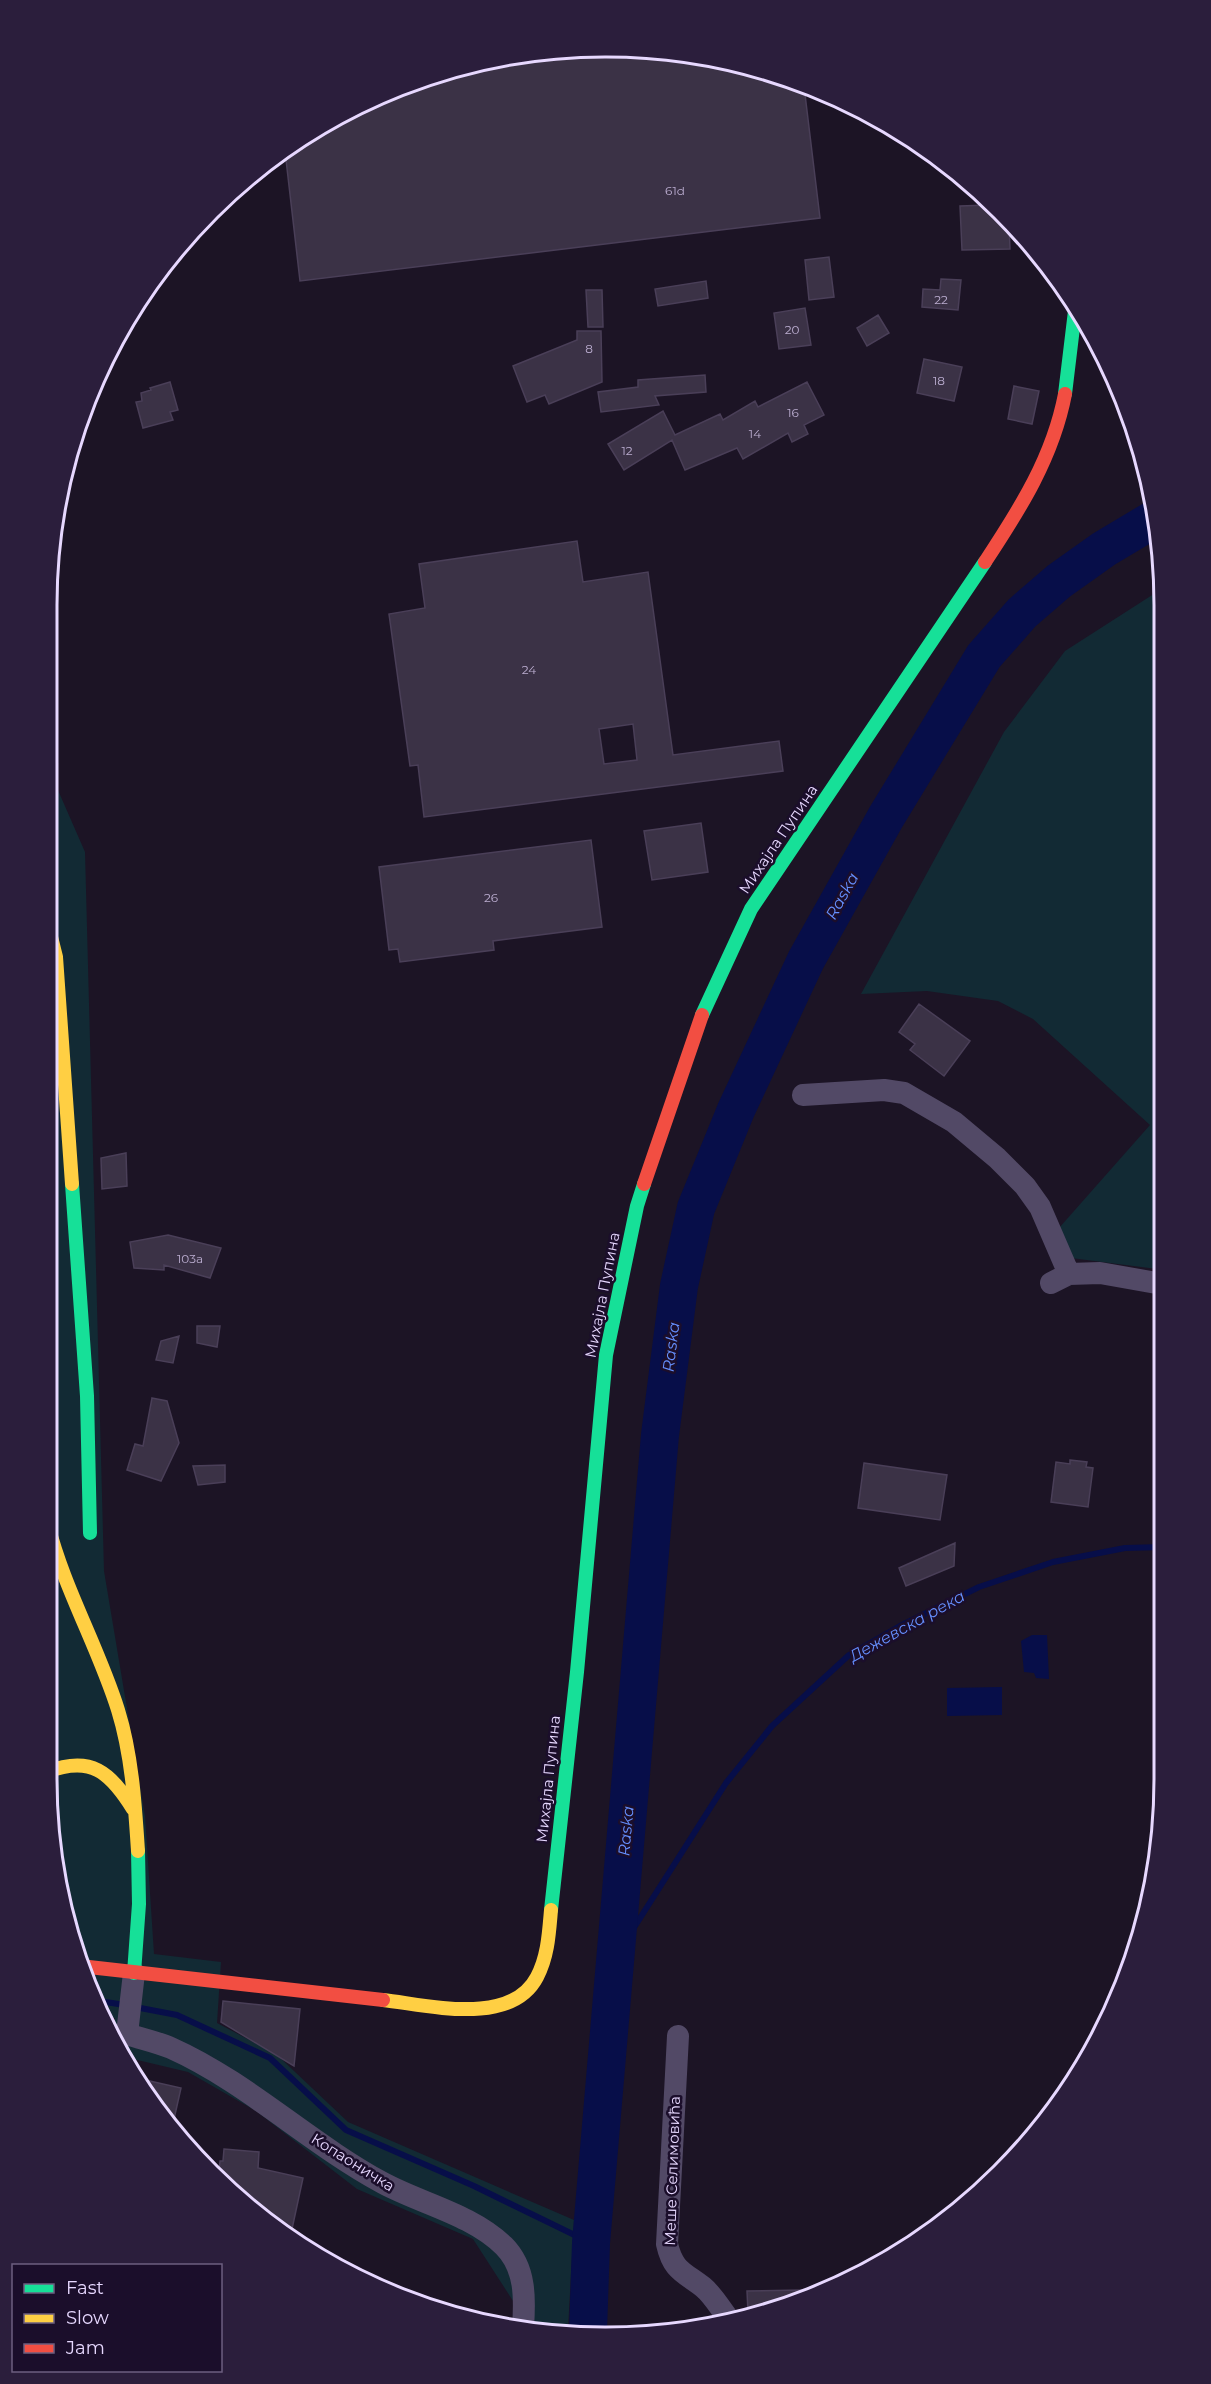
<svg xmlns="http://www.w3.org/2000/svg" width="1211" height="2384" font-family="Montserrat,sans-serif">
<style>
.green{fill:#122a34}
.water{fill:#070e49}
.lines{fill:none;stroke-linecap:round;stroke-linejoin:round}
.stream{stroke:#070e49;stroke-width:6}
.river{stroke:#070e49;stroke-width:38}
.building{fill:#3b3246;stroke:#4a3f58;stroke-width:1.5;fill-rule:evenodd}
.street{stroke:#524966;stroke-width:22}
.fast{stroke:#16e098;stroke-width:14}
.slow{stroke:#ffcf43;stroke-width:14}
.jam{stroke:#f24e42;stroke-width:14}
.labels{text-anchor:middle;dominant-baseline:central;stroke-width:5;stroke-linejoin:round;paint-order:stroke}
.number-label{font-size:12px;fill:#bcaed1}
.street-label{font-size:15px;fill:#e7d8ff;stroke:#1b0e2b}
.water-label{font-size:16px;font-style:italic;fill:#6690ff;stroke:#1b0e2b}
.rim{fill:none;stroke:#e7d8ff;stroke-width:3}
</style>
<rect width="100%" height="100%" fill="#1c1425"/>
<!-- green -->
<path class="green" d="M 1160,590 L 1162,1262 L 1157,1269 L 1071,1258 L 1059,1228 L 1150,1125 L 1033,1019 L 998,1001 L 927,991 L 861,994 L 1004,732 L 1065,651 Z
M 47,765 L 85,852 L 104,1571 L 145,1816 L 154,1954 L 221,1962 L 217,2023 L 276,2054 L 348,2122 L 574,2220 L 568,2329 L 513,2327 L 515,2304 L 473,2239 L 357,2189 L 256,2111 L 188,2072 L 129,2058 L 114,2029 L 115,2018 L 108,2017 L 76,1959 L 47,1778 Z"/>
<!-- water -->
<path class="water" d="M 1032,1635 L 1047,1635 L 1049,1679 L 1036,1678 L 1034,1673 L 1024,1672 L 1021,1641 Z
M 1002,1687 L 1002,1715 L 947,1716 L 947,1688 Z"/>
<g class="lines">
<!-- stream -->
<path class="stream" d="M 614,1959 L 726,1783 L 772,1726 L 849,1655 L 900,1626 L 979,1587 L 1053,1562 L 1125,1548 L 1163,1547
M 99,2001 L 125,2005
M 135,2007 L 177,2015 L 270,2058 L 346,2130 L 474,2186 L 591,2243"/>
<!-- river -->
<path class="river" d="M 588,2330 L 591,2243 L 660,1435 L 679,1286 L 696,1208 L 736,1110 L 806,960 L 886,817 L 984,656 L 1022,613 L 1059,581 L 1104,549 L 1156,518"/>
</g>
<!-- building -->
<path class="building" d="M 642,48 L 750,65 L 804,86 L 820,218 L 300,281 L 285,151 L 326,122 L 425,76 L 532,51 Z
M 989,205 L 1009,225 L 1010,249 L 962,250 L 960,206 Z
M 829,257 L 834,297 L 809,300 L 805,260 Z
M 941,279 L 961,280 L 958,310 L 922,307 L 923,289 L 940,290 Z
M 706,281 L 708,298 L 658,306 L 655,289 Z
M 586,290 L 602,290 L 603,327 L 588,327 Z
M 805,308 L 811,345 L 779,349 L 774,313 Z
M 878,315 L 889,333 L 867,346 L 857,328 Z
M 577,331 L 601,331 L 602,382 L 549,404 L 545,395 L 527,402 L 513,366 L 577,340 Z
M 924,359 L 962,367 L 954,401 L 917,393 Z
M 705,375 L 706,392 L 655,396 L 659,405 L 601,412 L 598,392 L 638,387 L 638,380 Z
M 170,382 L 178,410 L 170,412 L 173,420 L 143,428 L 136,402 L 142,401 L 141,393 L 151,390 L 150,388 Z
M 807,382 L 824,415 L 804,425 L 808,434 L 792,442 L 788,433 L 743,459 L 737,448 L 685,470 L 672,440 L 624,470 L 608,444 L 663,411 L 675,435 L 720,414 L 723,420 L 755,401 L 758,407 Z
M 1014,386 L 1039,391 L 1032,424 L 1008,419 Z
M 577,541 L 583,582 L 648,572 L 673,755 L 779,741 L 783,771 L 424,817 L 418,765 L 410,766 L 389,614 L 425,608 L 419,564 ZM 633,724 L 637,760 L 604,764 L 599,729 Z
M 701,823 L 708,872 L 652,880 L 644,831 Z
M 591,840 L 602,927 L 493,941 L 494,950 L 400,962 L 398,949 L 389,950 L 379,867 Z
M 919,1004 L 970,1041 L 944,1076 L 910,1050 L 915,1044 L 899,1032 Z
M 126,1153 L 127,1186 L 102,1189 L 101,1158 Z
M 168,1235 L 221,1248 L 210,1278 L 164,1265 L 164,1270 L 134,1268 L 130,1242 Z
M 197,1326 L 220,1326 L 217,1347 L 197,1343 Z
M 179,1336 L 173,1363 L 156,1360 L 161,1341 Z
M 152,1398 L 167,1401 L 179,1443 L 161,1481 L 127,1470 L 135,1444 L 143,1446 Z
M 1070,1460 L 1087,1462 L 1086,1467 L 1093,1468 L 1088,1507 L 1051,1502 L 1056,1462 L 1070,1464 Z
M 864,1463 L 947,1475 L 940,1520 L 858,1508 Z
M 225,1465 L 225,1482 L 198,1485 L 193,1466 Z
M 955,1543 L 954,1566 L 906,1586 L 899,1568 Z
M 223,2001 L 300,2009 L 294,2066 L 221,2022 Z
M 141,2079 L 181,2088 L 172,2128 L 162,2119 Z
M 224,2149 L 259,2152 L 258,2168 L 303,2178 L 292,2229 L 277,2226 L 219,2172 L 220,2161 L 223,2161 Z
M 802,2290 L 803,2295 L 748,2312 L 747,2291 Z"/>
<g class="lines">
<!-- street -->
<path class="street" d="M 803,1095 L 884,1090 L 904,1093 L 954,1122 L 997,1158 L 1025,1186 L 1040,1207 L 1069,1274
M 1051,1283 L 1069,1274 L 1100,1273 L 1162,1284
M 134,1973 L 127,2034 C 142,2039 157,2042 171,2048 C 247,2082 309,2143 383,2183 C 422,2204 471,2214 504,2246 C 526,2268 525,2299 523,2328
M 678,2036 L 667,2244 C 673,2271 684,2272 703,2287 C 713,2295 720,2308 728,2318"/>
<!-- fast -->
<path class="fast" d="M 1065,394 L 1075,311
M 702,1015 L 751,909 L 985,562
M 72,1184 L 87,1396 L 90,1533
M 551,1910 L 577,1672 L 606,1355 L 637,1206 L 644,1184
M 134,1973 L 139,1904 L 138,1851"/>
<!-- slow -->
<path class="slow" d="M 47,921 L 56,957 L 72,1184
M 47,1521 C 63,1587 98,1646 118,1710 C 132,1755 135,1805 138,1851
M 47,1772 C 91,1755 110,1772 133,1809
M 383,2000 C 428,2005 511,2027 537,1977 C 548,1956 549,1933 551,1910"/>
<!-- jam -->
<path class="jam" d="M 985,562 C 1020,509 1053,457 1065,394
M 644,1184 L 702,1015
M 80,1966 L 383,2000"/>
</g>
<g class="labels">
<!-- number labels -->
<g class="number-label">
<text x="675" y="190">61d</text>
<text x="941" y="299">22</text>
<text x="792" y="329">20</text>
<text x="589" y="348">8</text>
<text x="939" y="380">18</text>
<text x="793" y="412">16</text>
<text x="755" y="433">14</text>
<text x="627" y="450">12</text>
<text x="529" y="669">24</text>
<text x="491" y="897">26</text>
<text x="190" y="1258">103a</text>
</g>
<!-- street labels -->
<g class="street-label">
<text transform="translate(778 839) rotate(-56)">Михајла Пупина</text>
<text transform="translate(602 1295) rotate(-79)">Михајла Пупина</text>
<text transform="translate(548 1779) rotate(-84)">Михајла Пупина</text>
<text transform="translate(353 2162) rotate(32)">Копаоничка</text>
<text transform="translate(672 2171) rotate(-88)">Меше Селимовића</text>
</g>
<!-- water labels -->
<g class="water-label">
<text transform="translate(842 896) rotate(-61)">Raska</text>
<text transform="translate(671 1347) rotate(-83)">Raska</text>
<text transform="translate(907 1626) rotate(-29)">Дежевска река</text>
<text transform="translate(626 1831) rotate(-85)">Raska</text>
</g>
</g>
<!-- crop -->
<path d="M0 0H1211V2384H0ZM605 57H606A548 548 0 0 1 1154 605V1779A548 548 0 0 1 606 2327H605A548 548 0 0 1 57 1779V605A548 548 0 0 1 605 57Z" fill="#2b1e3c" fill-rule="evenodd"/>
<path class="rim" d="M605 57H606A548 548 0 0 1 1154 605V1779A548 548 0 0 1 606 2327H605A548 548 0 0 1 57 1779V605A548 548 0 0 1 605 57Z"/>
<!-- legend -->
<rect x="12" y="2264" width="210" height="108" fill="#1b0e2b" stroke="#6d5f80" stroke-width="1.5"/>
<rect x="24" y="2284" width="30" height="9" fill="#16e098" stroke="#6d5f80" stroke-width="1.5"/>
<text x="66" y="2294" font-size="18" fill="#e7d8ff">Fast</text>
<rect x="24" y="2314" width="30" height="9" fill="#ffcf43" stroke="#6d5f80" stroke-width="1.5"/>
<text x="66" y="2324" font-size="18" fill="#e7d8ff">Slow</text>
<rect x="24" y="2344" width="30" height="9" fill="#f24e42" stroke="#6d5f80" stroke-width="1.5"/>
<text x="66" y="2354" font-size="18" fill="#e7d8ff">Jam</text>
</svg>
